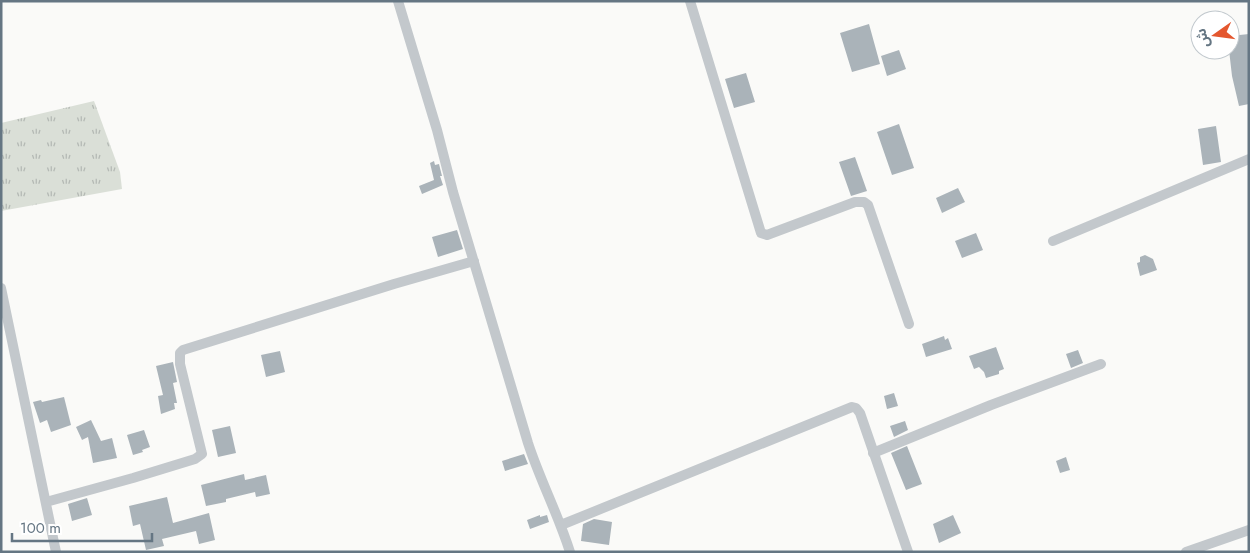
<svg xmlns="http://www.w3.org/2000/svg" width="1250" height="553" font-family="Jost,'Noto Sans Arabic',sans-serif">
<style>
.park{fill:url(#park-tufts)}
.building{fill:#aab3b9}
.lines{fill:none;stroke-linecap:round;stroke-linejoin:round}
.street{stroke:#c3c8cc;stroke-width:10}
</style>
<defs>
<pattern id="park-tufts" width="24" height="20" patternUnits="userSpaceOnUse" patternTransform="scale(1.25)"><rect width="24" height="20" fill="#dadfd7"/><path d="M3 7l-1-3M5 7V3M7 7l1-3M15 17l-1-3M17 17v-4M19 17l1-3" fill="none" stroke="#b4b9b4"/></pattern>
</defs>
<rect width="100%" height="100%" fill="#fafaf8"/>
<!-- park -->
<path class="park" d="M 94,101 L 120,172 L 122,189 L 1,211 L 1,123 Z"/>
<!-- building -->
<path class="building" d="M 869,24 L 880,64 L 852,72 L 840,33 Z
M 1249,34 L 1249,104 L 1239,106 L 1232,76 L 1229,50 L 1230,36 Z
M 899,50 L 906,69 L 887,76 L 881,56 Z
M 746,73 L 755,102 L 734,108 L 725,79 Z
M 899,124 L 914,168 L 892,175 L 877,132 Z
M 1216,126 L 1221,162 L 1203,165 L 1198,129 Z
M 855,157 L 867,191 L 851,196 L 839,162 Z
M 434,161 L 435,165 L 439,164 L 442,176 L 440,176 L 443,185 L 422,194 L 419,186 L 434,180 L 430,163 Z
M 958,188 L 965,202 L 942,213 L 936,198 Z
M 457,230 L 463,249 L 438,257 L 432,237 Z
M 976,233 L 983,250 L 962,258 L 955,241 Z
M 1145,255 L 1153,259 L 1157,270 L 1140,276 L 1137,263 L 1140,262 L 1140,257 Z
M 944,336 L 945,340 L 948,338 L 952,349 L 926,357 L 922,344 Z
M 996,347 L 1004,369 L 999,371 L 999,374 L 986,378 L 984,372 L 979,367 L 974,369 L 969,356 Z
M 1078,350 L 1083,363 L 1071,368 L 1066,354 Z
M 280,351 L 285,372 L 266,377 L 261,355 Z
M 173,362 L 177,382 L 173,383 L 177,403 L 174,403 L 175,409 L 161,414 L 158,396 L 163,395 L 156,366 Z
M 894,393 L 898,406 L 887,409 L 884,396 Z
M 64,397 L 71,425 L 51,432 L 47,420 L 40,423 L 33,402 L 41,400 L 42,402 Z
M 91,420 L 101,441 L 112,438 L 117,458 L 93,463 L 88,437 L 82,440 L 76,427 Z
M 905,421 L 908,430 L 894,437 L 890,426 Z
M 230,426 L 236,453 L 218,457 L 212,430 Z
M 144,430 L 150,447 L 142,450 L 143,452 L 133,455 L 127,435 Z
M 907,446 L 922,484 L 906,490 L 891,453 Z
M 524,454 L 528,464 L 505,471 L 502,461 Z
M 1066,457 L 1070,470 L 1060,473 L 1056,461 Z
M 244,474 L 245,480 L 266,475 L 270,494 L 256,497 L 255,492 L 226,499 L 226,502 L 206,506 L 201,485 Z
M 167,497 L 173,523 L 209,513 L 215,540 L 199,544 L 196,531 L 162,539 L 164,546 L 146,550 L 140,524 L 133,526 L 129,506 Z
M 87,498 L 92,515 L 72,521 L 68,504 Z
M 540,515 L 540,517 L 547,515 L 549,522 L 530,529 L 527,520 Z
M 953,515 L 961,533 L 939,543 L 933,524 Z
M 594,519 L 612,522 L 609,545 L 581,541 L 583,524 Z"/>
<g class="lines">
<!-- street -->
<path class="street" d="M 398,1 L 437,130 L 453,192 L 528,443 C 540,480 558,514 570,552
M 690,1 L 761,233 L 767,235 L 855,202 L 864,202 L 868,205 L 909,324
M 1053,241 L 1249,159
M 1,288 L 56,552
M 873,453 L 991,405 L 1101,364
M 46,502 L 133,478 L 195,459 L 202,454 L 180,364 L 180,353 L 183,350 L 394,284 L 474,261
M 561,525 L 852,407 L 856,408 L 860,413 L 908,552
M 1186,552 L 1249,530"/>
</g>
<!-- border -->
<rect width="1250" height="553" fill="none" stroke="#657683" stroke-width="5"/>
<!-- north arrow -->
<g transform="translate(1215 35) rotate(256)"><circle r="24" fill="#ffffff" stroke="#c1c8cd"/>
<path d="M0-4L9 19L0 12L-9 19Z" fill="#e4572e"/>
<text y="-8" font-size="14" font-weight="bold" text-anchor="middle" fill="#657683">ش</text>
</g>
<!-- scale -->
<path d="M12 533v8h140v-8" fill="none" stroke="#657683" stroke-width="2.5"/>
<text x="20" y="533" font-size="15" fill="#657683" stroke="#ffffff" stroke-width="4" paint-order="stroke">100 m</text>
</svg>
